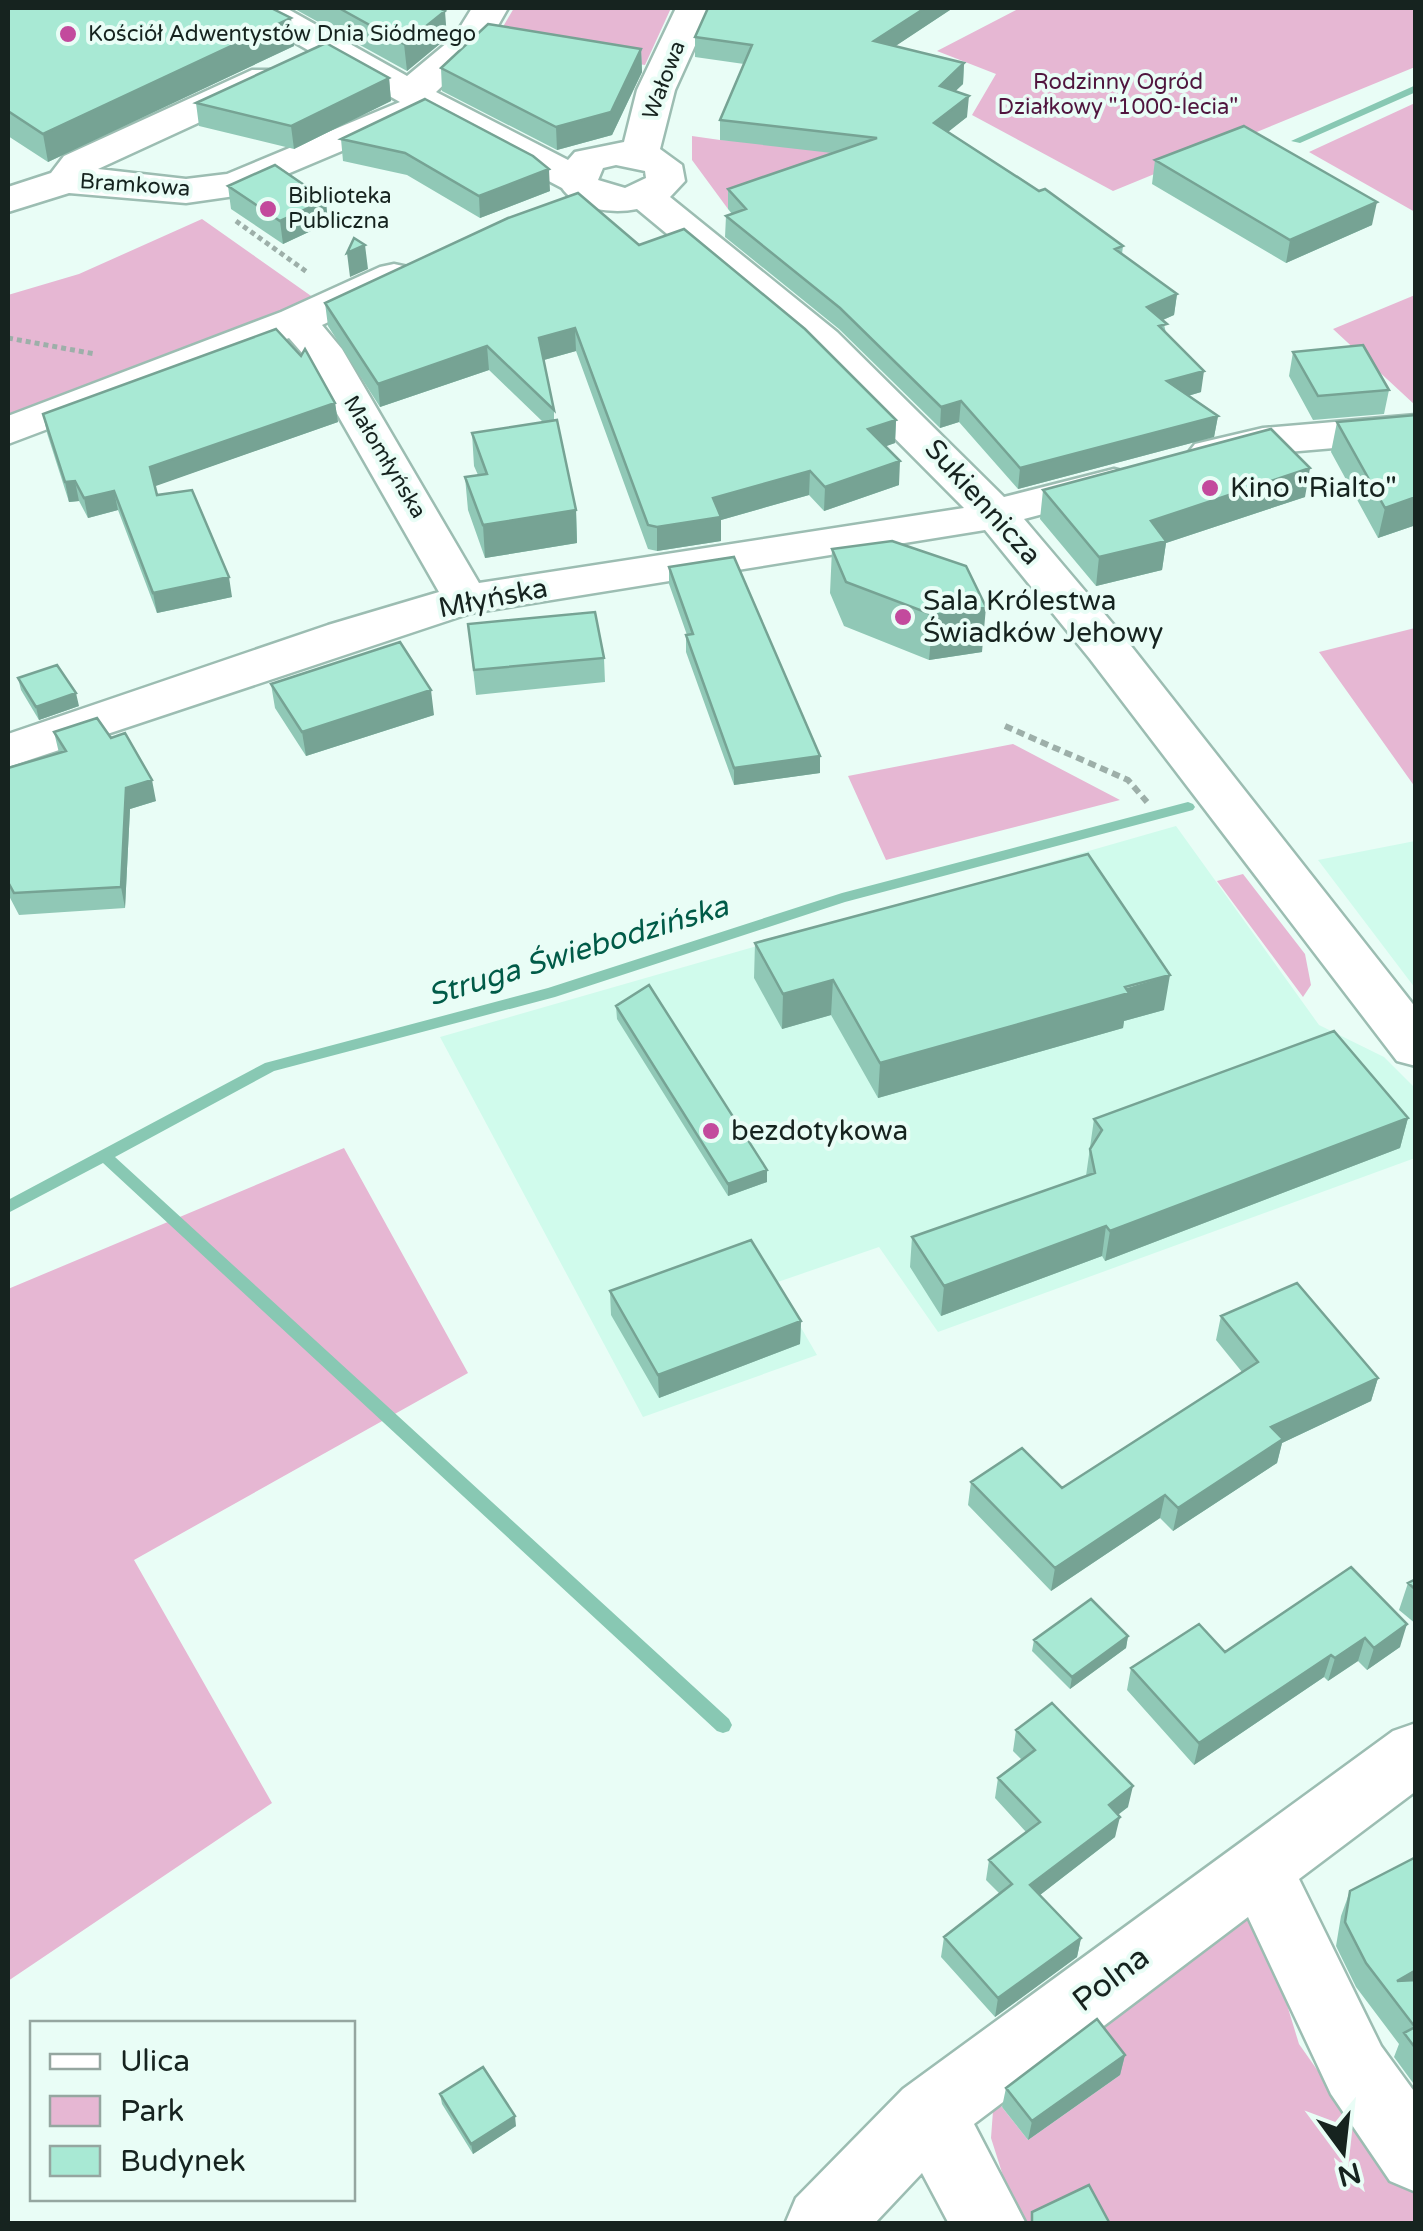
<svg xmlns="http://www.w3.org/2000/svg" width="1423" height="2231" font-family="'Varela Round',sans-serif">
<style>
.built{fill:#d0fbec}
.green{fill:#e6b7d3}
.lines{fill:none;stroke-linecap:round;stroke-linejoin:round}
.stream{fill:#88c8b3;fill-rule:evenodd}
.minor-casing{stroke:#9cbdb2;stroke-width:5}
.path-far1{stroke:#9dafa9;stroke-width:5;stroke-dasharray:5 4;stroke-linecap:butt}
.path{stroke:#9dafa9;stroke-width:6;stroke-dasharray:8 5;stroke-linecap:butt}
.minor{fill:#fff;fill-rule:evenodd}
.wall{fill:#90c8b6}
.shaded-wall{fill:#76a394}
.building{fill:#a8e9d4;stroke:#76a394;stroke-width:2.5}
.poi-dot{fill:#c34a9d;stroke:#e9fdf6;stroke-width:4}
.labels{text-anchor:middle;dominant-baseline:central;stroke-width:8;stroke-linejoin:round;paint-order:stroke}
.far-poi-label{font-size:22px;fill:#16231f;stroke:#e9fdf6;text-anchor:start}
.far-street-label{font-size:22px;fill:#16231f;stroke:#e9fdf6}
.far-park-label{font-size:22px;fill:#50153e;stroke:#e9fdf6}
.poi-label{font-size:28px;fill:#16231f;stroke:#e9fdf6;text-anchor:start}
.street-label{font-size:28px;fill:#16231f;stroke:#e9fdf6}
.water-label{font-size:30px;font-style:italic;fill:#005b48;stroke:#e9fdf6}
.near-street-label{font-size:32px;fill:#16231f;stroke:#e9fdf6}
</style>
<rect width="100%" height="100%" fill="#e9fdf6"/>
<!-- built -->
<path class="built" d="M 1176,826 L 1319,1025 L 1384,1057 L 1415,1088 L 1415,1158 L 938,1332 L 879,1247 L 775,1283 L 817,1355 L 643,1417 L 440,1037 Z
M 1415,841 L 1416,841 L 1415,988 L 1318,860 Z"/>
<!-- green -->
<path class="green" d="M 514,8 L 671,8 L 645,65 L 494,42 Z
M 1020,8 L 1415,8 L 1415,67 L 1113,191 L 972,115 L 996,74 L 937,51 Z
M 1415,103 L 1415,212 L 1309,152 Z
M 692,136 L 720,140 L 899,146 L 728,209 L 692,160 Z
M 202,219 L 314,298 L 8,415 L 8,295 L 79,274 Z
M 1415,295 L 1415,405 L 1333,329 Z
M 1415,628 L 1416,629 L 1415,787 L 1319,652 Z
M 1013,744 L 1120,800 L 886,860 L 848,776 Z
M 1243,874 L 1305,954 L 1311,985 L 1303,997 L 1217,881 Z
M 344,1148 L 468,1373 L 134,1560 L 272,1803 L 8,1981 L 8,1289 Z
M 1258,1910 L 1299,2044 L 1346,2111 L 1415,2189 L 1415,2223 L 1018,2223 L 991,2138 L 994,2097 L 1028,2140 L 1120,2075 L 1087,2033 Z"/>
<g class="lines">
<!-- stream -->
<path class="stream" d="M 1416,85 L 1416,92 L 1300,143 L 1291,141 Z
M 1188,802 L 1193,804 L 1195,807 L 1193,810 L 845,902 L 555,997 L 274,1071 L 115,1157 L 729,1719 L 732,1725 L 729,1731 L 723,1733 L 717,1731 L 103,1163 L 8,1213 L 8,1200 L 265,1063 L 548,988 L 842,893 Z"/>
<defs>
<path id="minor" d="M 243,8 L 286,8 L 407,76 L 454,37 L 472,8 L 508,8 L 488,43 L 436,92 L 568,160 L 575,152 L 624,142 L 637,90 L 676,8 L 712,8 L 675,90 L 660,149 L 682,165 L 685,181 L 670,197 L 837,332 L 1004,497 L 1114,469 L 1130,473 L 1136,482 L 1130,491 L 1024,519 L 1124,637 L 1416,1008 L 1416,1066 L 1397,1061 L 1090,659 L 985,530 L 471,613 L 8,767 L 8,734 L 328,625 L 439,592 L 303,354 L 289,338 L 8,444 L 8,416 L 281,312 L 380,267 L 394,264 L 408,267 L 414,276 L 408,285 L 322,325 L 342,349 L 479,583 L 964,508 L 807,350 L 637,209 C 613,214 577,210 562,188 L 425,116 L 235,196 L 186,203 L 69,193 L 8,212 L 8,187 L 51,173 L 64,156 L 252,70 L 278,70 L 284,78 L 278,86 L 98,169 L 186,179 L 227,174 L 400,102 L 248,16 ZM 616,165 L 645,171 L 646,178 L 625,188 L 598,180 L 603,168 Z
M 1416,415 L 1416,441 L 1263,454 L 1210,466 L 1195,462 L 1188,453 L 1195,444 L 1263,428 Z
M 1416,1723 L 1416,1791 L 1299,1879 L 1381,2046 L 1416,2094 L 1416,2192 L 1390,2181 L 1331,2094 L 1248,1917 L 974,2124 L 1026,2224 L 949,2224 L 922,2173 L 874,2224 L 785,2224 L 796,2198 L 903,2089 L 1393,1731 Z"/>
</defs>
<!-- minor casing -->
<use href="#minor" class="minor-casing"/>
<!-- path-far1 -->
<path class="path-far1" d="M 236,221 L 307,272
M 8,338 L 95,354"/>
<!-- path -->
<path class="path" d="M 1005,726 L 1128,780 L 1147,802"/>
<!-- minor -->
<use href="#minor" class="minor"/>
</g>
<!-- wall -->
<path class="wall" d="M 8,8 L 294,46 L 48,162 L 8,136 Z
M 293,8 L 439,8 L 447,38 L 407,71 Z
M 953,8 L 895,46 L 964,63 L 963,84 L 955,91 L 967,117 L 947,132 L 1123,246 L 1122,254 L 1177,294 L 1174,315 L 1163,320 L 1166,333 L 1201,392 L 1188,396 L 1218,416 L 1214,437 L 1018,489 L 959,422 L 940,428 L 839,329 L 725,237 L 726,216 L 732,214 L 728,209 L 728,189 L 832,153 L 720,140 L 720,120 L 744,64 L 695,57 L 695,37 Z
M 641,49 L 642,72 L 612,135 L 557,150 L 442,91 L 441,68 Z
M 389,78 L 391,101 L 294,149 L 199,126 L 196,103 Z
M 425,99 L 550,191 L 480,218 L 407,175 L 343,161 L 341,139 Z
M 1155,160 L 1372,225 L 1286,263 L 1152,184 Z
M 228,186 L 328,223 L 283,244 L 231,209 Z
M 639,245 L 896,420 L 895,443 L 886,446 L 899,485 L 824,511 L 809,495 L 721,520 L 721,541 L 657,551 L 648,549 L 576,351 L 544,360 L 554,410 L 554,420 L 576,510 L 577,543 L 485,558 L 468,510 L 465,477 L 478,475 L 474,466 L 472,433 L 543,422 L 489,370 L 380,407 L 328,326 L 325,303 Z
M 1293,352 L 1389,390 L 1384,414 L 1313,420 L 1289,376 Z
M 335,403 L 338,422 L 154,486 L 157,495 L 232,597 L 157,613 L 118,510 L 88,518 L 79,501 L 69,502 L 47,433 L 43,414 Z
M 1416,415 L 1416,525 L 1378,538 L 1331,452 L 1337,422 Z
M 1043,490 L 1305,497 L 1166,543 L 1162,570 L 1096,586 L 1040,519 Z
M 892,541 L 982,652 L 929,660 L 844,626 L 830,593 L 832,549 Z
M 669,567 L 820,756 L 820,773 L 734,785 L 686,652 L 686,635 L 687,635 L 669,584 Z
M 468,624 L 604,658 L 605,682 L 476,695 Z
M 18,678 L 79,706 L 39,720 L 21,690 Z
M 271,684 L 434,715 L 306,756 L 275,708 Z
M 54,732 L 111,738 L 156,801 L 130,809 L 125,908 L 19,915 L 8,894 L 8,768 L 59,753 Z
M 755,943 L 1164,1010 L 1124,1021 L 1123,1028 L 878,1098 L 831,1015 L 782,1029 L 754,978 Z
M 616,1006 L 767,1170 L 767,1182 L 728,1196 L 617,1019 Z
M 1408,1118 L 1400,1148 L 1105,1261 L 1102,1256 L 941,1316 L 910,1267 L 912,1237 L 1086,1176 L 1094,1119 Z
M 610,1291 L 801,1321 L 800,1344 L 659,1398 L 611,1315 Z
M 1221,1316 L 1378,1378 L 1371,1401 L 1282,1443 L 1277,1463 L 1173,1531 L 1160,1518 L 1051,1591 L 968,1505 L 971,1482 L 1062,1488 L 1242,1372 L 1216,1340 Z
M 1351,1567 L 1400,1647 L 1367,1670 L 1358,1661 L 1328,1681 L 1324,1677 L 1194,1765 L 1127,1690 L 1131,1668 L 1225,1652 Z
M 1416,1579 L 1416,1624 L 1399,1610 L 1408,1583 Z
M 1128,1636 L 1126,1648 L 1070,1689 L 1032,1651 L 1034,1640 Z
M 1016,1730 L 1128,1807 L 1118,1815 L 1115,1837 L 1040,1895 L 1081,1938 L 1077,1957 L 995,2017 L 941,1957 L 944,1937 L 1000,1894 L 986,1880 L 989,1860 L 1026,1832 L 995,1798 L 998,1778 L 1022,1760 L 1013,1751 Z
M 1416,1857 L 1416,2087 L 1394,2057 L 1399,2044 L 1356,1987 L 1336,1946 L 1341,1916 L 1350,1891 Z
M 1125,2055 L 1120,2075 L 1028,2140 L 1002,2107 L 1006,2088 Z
M 440,2094 L 516,2126 L 473,2154 L 442,2104 Z"/>
<!-- shaded-wall -->
<path class="shaded-wall" d="M 925,8 L 953,8 L 873,61 L 874,41 Z
M 445,11 L 447,38 L 407,71 L 404,44 Z
M 291,18 L 294,46 L 48,162 L 43,134 Z
M 641,49 L 642,72 L 612,135 L 557,150 L 556,127 Z
M 964,63 L 963,84 L 939,107 L 940,86 Z
M 389,78 L 391,101 L 294,149 L 291,126 Z
M 969,96 L 967,117 L 933,144 L 934,123 Z
M 549,169 L 550,191 L 480,218 L 479,196 Z
M 326,200 L 328,223 L 283,244 L 280,221 Z
M 1377,202 L 1372,225 L 1286,263 L 1290,240 Z
M 365,245 L 368,269 L 350,277 L 347,253 Z
M 1177,294 L 1174,315 L 1144,328 L 1147,307 Z
M 575,328 L 576,351 L 540,361 L 539,338 Z
M 487,346 L 489,370 L 380,407 L 378,384 Z
M 1204,371 L 1201,392 L 1164,403 L 1167,381 Z
M 961,401 L 959,422 L 940,428 L 941,407 Z
M 335,403 L 338,422 L 153,487 L 150,467 Z
M 1218,416 L 1214,437 L 1018,489 L 1020,468 Z
M 896,420 L 895,443 L 867,453 L 868,429 Z
M 900,461 L 899,485 L 824,511 L 825,487 Z
M 1310,468 L 1305,497 L 1166,543 L 1162,570 L 1096,586 L 1099,557 L 1151,521 Z
M 810,471 L 809,495 L 721,520 L 721,541 L 657,551 L 657,527 L 713,498 Z
M 75,481 L 79,501 L 69,502 L 65,482 Z
M 114,491 L 118,510 L 88,518 L 84,498 Z
M 1416,497 L 1416,525 L 1378,538 L 1385,508 Z
M 576,510 L 577,543 L 485,558 L 483,525 Z
M 229,577 L 232,597 L 157,613 L 153,593 Z
M 986,607 L 982,652 L 929,660 L 933,615 Z
M 431,690 L 434,715 L 306,756 L 302,732 Z
M 76,693 L 79,706 L 39,720 L 36,707 Z
M 820,756 L 820,773 L 734,785 L 734,768 Z
M 152,780 L 156,801 L 130,809 L 125,908 L 121,887 L 126,788 Z
M 1170,975 L 1164,1010 L 1124,1021 L 1123,1028 L 878,1098 L 880,1063 Z
M 833,980 L 831,1015 L 782,1029 L 783,994 Z
M 1408,1118 L 1400,1148 L 1105,1261 L 1110,1231 Z
M 767,1170 L 767,1182 L 728,1196 L 728,1184 Z
M 1106,1226 L 1102,1256 L 941,1316 L 944,1286 Z
M 801,1321 L 800,1344 L 659,1398 L 658,1375 Z
M 1378,1378 L 1371,1401 L 1282,1443 L 1277,1463 L 1173,1531 L 1178,1508 L 1271,1427 Z
M 1165,1495 L 1160,1518 L 1051,1591 L 1055,1568 Z
M 1407,1624 L 1400,1647 L 1367,1670 L 1374,1648 Z
M 1128,1636 L 1126,1648 L 1070,1689 L 1072,1677 Z
M 1365,1638 L 1358,1661 L 1328,1681 L 1335,1658 Z
M 1331,1655 L 1324,1677 L 1194,1765 L 1199,1743 Z
M 1133,1786 L 1128,1807 L 1104,1825 L 1109,1805 Z
M 1120,1817 L 1115,1837 L 1027,1905 L 1030,1885 Z
M 1081,1938 L 1077,1957 L 995,2017 L 998,1998 Z
M 1416,1970 L 1416,1988 L 1397,1981 Z
M 1125,2055 L 1120,2075 L 1028,2140 L 1032,2121 Z
M 515,2116 L 516,2126 L 473,2154 L 471,2144 Z"/>
<!-- building -->
<path class="building" d="M 8,8 L 271,8 L 291,18 L 43,134 L 8,111 Z
M 339,8 L 439,8 L 445,11 L 404,44 Z
M 708,8 L 925,8 L 874,41 L 964,63 L 940,86 L 969,96 L 934,123 L 1039,191 L 1045,189 L 1123,246 L 1115,249 L 1177,294 L 1147,307 L 1167,324 L 1159,326 L 1204,371 L 1167,381 L 1218,416 L 1020,468 L 961,401 L 941,407 L 840,308 L 726,216 L 746,209 L 728,189 L 877,138 L 720,120 L 752,45 L 695,37 Z
M 488,24 L 641,49 L 611,112 L 556,127 L 441,68 Z
M 326,43 L 389,78 L 291,126 L 196,103 Z
M 425,99 L 533,156 L 549,169 L 479,196 L 405,153 L 341,139 Z
M 1244,126 L 1377,202 L 1290,240 L 1155,160 Z
M 275,165 L 326,200 L 280,221 L 228,186 Z
M 578,193 L 639,245 L 684,229 L 805,329 L 896,420 L 868,429 L 900,461 L 825,487 L 810,471 L 713,498 L 721,517 L 657,527 L 648,525 L 575,328 L 539,338 L 554,410 L 487,346 L 378,384 L 325,303 L 508,218 Z
M 354,238 L 365,245 L 347,253 Z
M 276,329 L 301,356 L 305,349 L 335,403 L 150,467 L 157,495 L 192,490 L 229,577 L 153,593 L 114,491 L 84,498 L 75,481 L 65,482 L 43,414 Z
M 1363,345 L 1389,390 L 1318,396 L 1293,352 Z
M 1416,415 L 1416,497 L 1385,508 L 1337,422 Z
M 557,420 L 576,510 L 483,525 L 465,477 L 487,474 L 472,433 Z
M 1271,429 L 1310,468 L 1151,521 L 1166,541 L 1099,557 L 1043,490 Z
M 892,541 L 966,566 L 986,607 L 933,615 L 846,582 L 832,549 Z
M 734,557 L 820,756 L 734,768 L 686,635 L 693,634 L 669,567 Z
M 595,612 L 604,658 L 474,670 L 468,624 Z
M 400,642 L 431,690 L 302,732 L 271,684 Z
M 57,665 L 76,693 L 36,707 L 18,678 Z
M 97,718 L 111,738 L 125,733 L 152,780 L 126,788 L 121,887 L 14,893 L 8,882 L 8,768 L 66,751 L 54,732 Z
M 1088,854 L 1170,975 L 1125,987 L 1129,993 L 880,1063 L 833,980 L 783,994 L 755,943 Z
M 649,985 L 767,1170 L 728,1184 L 616,1006 Z
M 1334,1031 L 1408,1118 L 1110,1231 L 1106,1226 L 944,1286 L 912,1237 L 1095,1173 L 1090,1149 L 1102,1130 L 1094,1119 Z
M 751,1240 L 801,1321 L 658,1375 L 610,1291 Z
M 1297,1283 L 1378,1378 L 1271,1427 L 1283,1439 L 1178,1508 L 1165,1495 L 1055,1568 L 971,1482 L 1022,1448 L 1062,1488 L 1258,1362 L 1221,1316 Z
M 1351,1567 L 1407,1624 L 1374,1648 L 1365,1638 L 1335,1658 L 1331,1655 L 1199,1743 L 1131,1668 L 1199,1624 L 1225,1652 Z
M 1416,1579 L 1416,1590 L 1408,1583 Z
M 1091,1599 L 1128,1636 L 1072,1677 L 1034,1640 Z
M 1052,1703 L 1133,1786 L 1109,1805 L 1120,1817 L 1030,1885 L 1081,1938 L 998,1998 L 944,1937 L 1012,1884 L 989,1860 L 1040,1822 L 998,1778 L 1035,1750 L 1016,1730 Z
M 1416,1857 L 1416,1970 L 1397,1981 L 1416,1980 L 1416,2049 L 1404,2033 L 1415,2027 L 1366,1963 L 1345,1922 L 1350,1891 Z
M 1097,2019 L 1125,2055 L 1032,2121 L 1006,2088 Z
M 483,2067 L 515,2116 L 471,2144 L 440,2094 Z
M 1089,2185 L 1110,2224 L 1032,2224 L 1032,2212 Z"/>
<!-- markers -->
<g class="poi-dot">
<circle cx="68" cy="34" r="10"/>
<circle cx="268" cy="209" r="10"/>
<circle cx="1210" cy="488" r="10"/>
<circle cx="903" cy="617" r="10"/>
<circle cx="711" cy="1131" r="10"/>
</g>
<g class="labels">
<!-- far-poi labels -->
<g class="far-poi-label">
<text x="88" y="34">Kościół Adwentystów Dnia Siódmego</text>
<text x="288" y="196">Biblioteka<tspan x="288" dy="25">Publiczna</tspan></text>
</g>
<!-- far-street labels -->
<g class="far-street-label">
<text transform="translate(664 80) rotate(-69)">Wałowa</text>
<text transform="translate(135 185) rotate(4)">Bramkowa</text>
<text transform="translate(385 457) rotate(59)">Małomłyńska</text>
</g>
<!-- far-park labels -->
<g class="far-park-label">
<text x="1118" y="82">Rodzinny Ogród<tspan x="1118" dy="25">Działkowy "1000-lecia"</tspan></text>
</g>
<!-- poi labels -->
<g class="poi-label">
<text x="1230" y="488">Kino "Rialto"</text>
<text x="923" y="601">Sala Królestwa<tspan x="923" dy="32">Świadków Jehowy</tspan></text>
<text x="731" y="1131">bezdotykowa</text>
</g>
<!-- street labels -->
<g class="street-label">
<text transform="translate(983 502) rotate(48)">Sukiennicza</text>
<text transform="translate(493 598) rotate(-11)">Młyńska</text>
</g>
<!-- water labels -->
<g class="water-label">
<text transform="translate(578 951) rotate(-17)">Struga Świebodzińska</text>
</g>
<!-- near-street labels -->
<g class="near-street-label">
<text transform="translate(1111 1979) rotate(-37)">Polna</text>
</g>
</g>
<!-- border -->
<rect width="1423" height="2231" fill="none" stroke="#16231f" stroke-width="20"/>
<!-- legend -->
<rect x="30" y="2021" width="325" height="180" fill="#e9fdf6" stroke="#95a6a0" stroke-width="2.5"/>
<rect x="50" y="2054" width="50" height="15" fill="#ffffff" stroke="#95a6a0" stroke-width="2.5"/>
<text x="120" y="2071" font-size="30" fill="#16231f">Ulica</text>
<rect x="50" y="2096" width="50" height="30" fill="#e6b7d3" stroke="#95a6a0" stroke-width="2.5"/>
<text x="120" y="2121" font-size="30" fill="#16231f">Park</text>
<rect x="50" y="2146" width="50" height="30" fill="#a8e9d4" stroke="#95a6a0" stroke-width="2.5"/>
<text x="120" y="2171" font-size="30" fill="#16231f">Budynek</text>
<!-- north arrow -->
<g transform="translate(1343 2151) rotate(165)" stroke="#e9fdf6" stroke-width="8" paint-order="stroke">
<path d="M0-8L18 38L0 25L-18 38Z" fill="#16231f"/>
<text y="-15" font-size="28" font-weight="bold" text-anchor="middle" fill="#16231f">N</text>
</g>
</svg>
